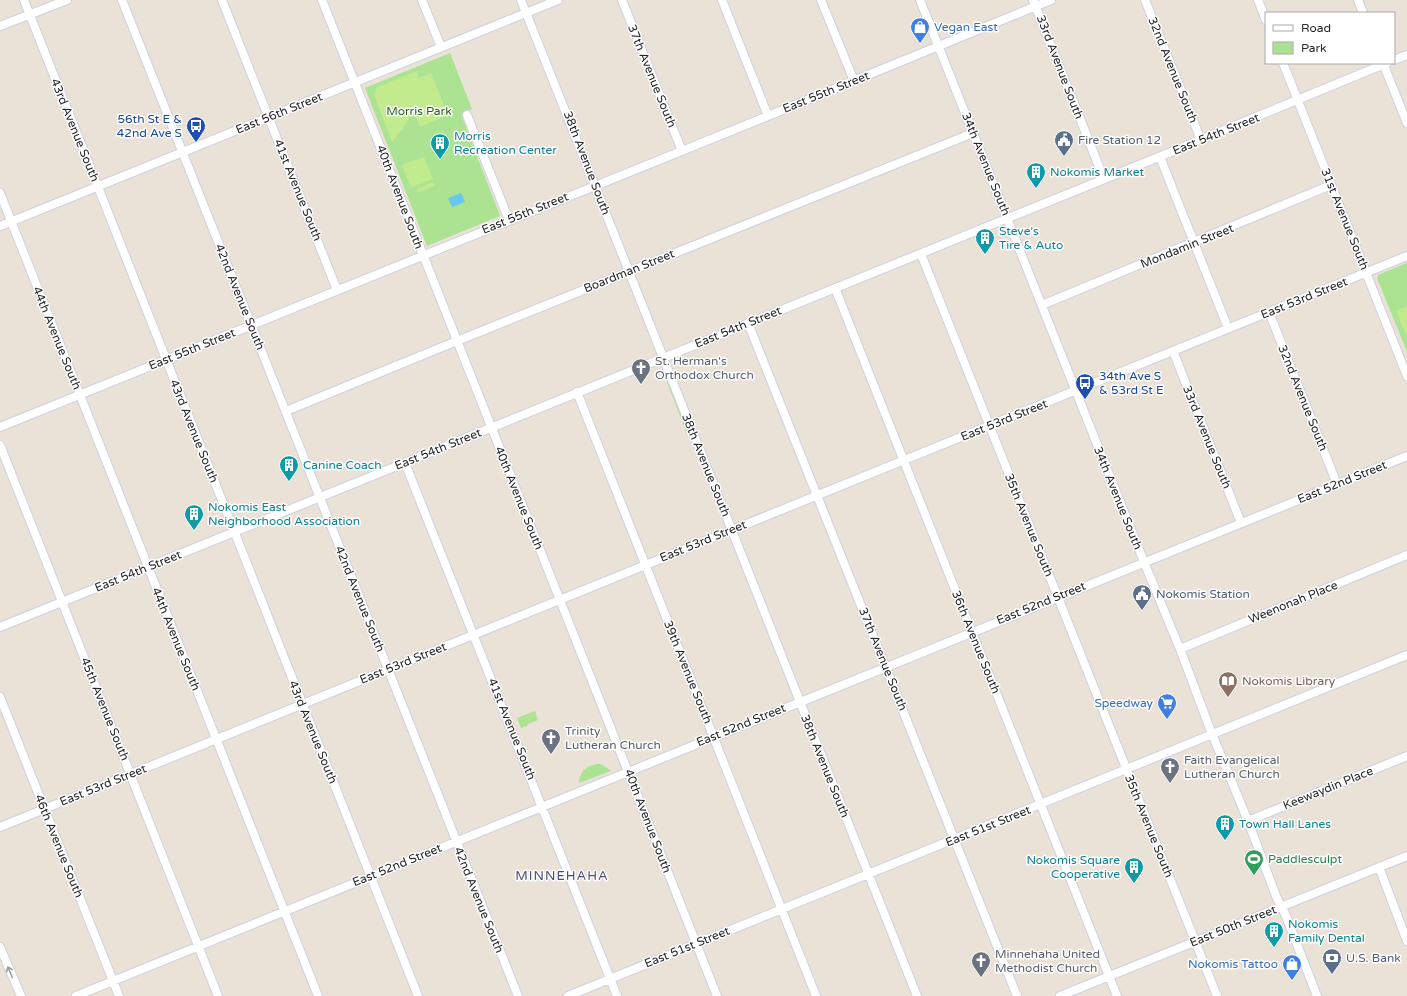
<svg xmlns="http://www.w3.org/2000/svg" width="1407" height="996" font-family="'Varela Round',sans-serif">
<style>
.green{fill:#abe392}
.pitch{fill:#c1eb8d}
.water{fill:#66c8f0}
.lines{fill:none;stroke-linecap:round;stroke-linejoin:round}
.minor-casing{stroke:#cdd0e1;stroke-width:10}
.minor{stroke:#fff;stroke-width:8}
.oneway{stroke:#9e9e9e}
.labels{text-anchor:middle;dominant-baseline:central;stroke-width:3;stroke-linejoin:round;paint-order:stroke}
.shop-label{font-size:12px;fill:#366cbe;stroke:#fff;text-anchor:end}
.street-label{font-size:12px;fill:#272727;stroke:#fff}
.park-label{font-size:12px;fill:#256317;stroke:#fff}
.transit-label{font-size:12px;fill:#164399;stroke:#fff;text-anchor:end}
.culture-label{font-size:12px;fill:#0d838f;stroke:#fff;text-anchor:start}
.service-label{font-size:12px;fill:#4e5e75;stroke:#fff;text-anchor:start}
.worship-label{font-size:12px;fill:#5b616d;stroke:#fff;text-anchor:start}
.education-label{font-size:12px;fill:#785e54;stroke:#fff;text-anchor:start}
.leisure-label{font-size:12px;fill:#27864d;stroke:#fff;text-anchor:start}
.neighbourhood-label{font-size:13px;letter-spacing:1px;fill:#474f77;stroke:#fff}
</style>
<rect width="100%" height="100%" fill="#eae2d7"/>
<!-- green -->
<path class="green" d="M 450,53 L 472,109 L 461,114 L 500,216 L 427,246 L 365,88 Z
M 1407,263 L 1407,352 L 1377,278 L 1378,275 Z
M 665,377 L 666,377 L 689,434 L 687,434 Z
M 535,711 L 538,720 L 528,724 L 527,726 L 521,728 L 517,718 Z
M 597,764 L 601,764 L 611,771 L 579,783 C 580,772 585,766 597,764 Z"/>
<!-- pitch -->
<path class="pitch" d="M 418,71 L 418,78 L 431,73 L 448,115 L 420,127 L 413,110 L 404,127 L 392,142 L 374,94 L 377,87 Z
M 424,157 L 433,179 L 411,188 L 402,165 Z
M 433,182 L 434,186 L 418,193 L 417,189 Z
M 1407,306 L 1407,337 L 1396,311 Z"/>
<!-- water -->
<path class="water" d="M 461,193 L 465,202 L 452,207 L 448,198 Z"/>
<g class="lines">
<defs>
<path id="minor" d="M 24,0 L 418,996
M 122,0 L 518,996
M 222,0 L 337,290
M 322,0 L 717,996
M 422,0 L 441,47
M 521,0 L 917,996
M 622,0 L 682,151
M 722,0 L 768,116
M 821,0 L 854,81
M 920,0 L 1144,562 L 1182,654 L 1210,729 L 1248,821 L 1276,896 L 1286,916 L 1317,996
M 1033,0 L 1104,179
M 1145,0 L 1201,140
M 1258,0 L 1266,20
M 1358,0 L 1363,13
M 0,26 L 67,0
M 1394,60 L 1407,55
M 1283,63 L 1407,376
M 1383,63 L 1407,123
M 467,115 L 509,220
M 1160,157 L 1228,328
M 0,193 L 318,996
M 0,226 L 558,0
M 921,254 L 1217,996
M 835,288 L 1117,996
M 1042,305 L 1331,185
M 1269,312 L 1337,484
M 748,323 L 1017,996
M 1173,351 L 1241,523
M 577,392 L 816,996
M 286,411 L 452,343 L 973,133
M 0,427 L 768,116 L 1051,0
M 0,445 L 218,996
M 405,463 L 617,996
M 0,627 L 1166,154 L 1387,63
M 1180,649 L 1407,555
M 0,697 L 119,996
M 1248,821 L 1407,756
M 0,827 L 1407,256
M 1379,867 L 1407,941
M 0,947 L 21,996
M 76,996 L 1407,456
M 568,996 L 1407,655
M 1060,996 L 1407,856"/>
</defs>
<!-- minor casing -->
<use href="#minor" class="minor-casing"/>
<!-- minor -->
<use href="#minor" class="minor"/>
</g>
<!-- one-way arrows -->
<defs><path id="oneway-shaft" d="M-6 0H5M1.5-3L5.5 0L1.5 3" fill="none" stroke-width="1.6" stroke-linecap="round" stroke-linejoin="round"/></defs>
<use class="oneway" href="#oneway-shaft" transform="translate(10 972) rotate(-113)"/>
<!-- icons -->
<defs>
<symbol id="shop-pin" viewBox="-11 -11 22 30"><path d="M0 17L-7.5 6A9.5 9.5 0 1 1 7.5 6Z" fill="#3f7fe0" stroke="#fff"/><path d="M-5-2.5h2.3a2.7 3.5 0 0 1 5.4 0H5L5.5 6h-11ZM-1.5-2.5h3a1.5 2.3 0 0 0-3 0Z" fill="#fff"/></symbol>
<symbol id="bus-pin" viewBox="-11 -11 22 30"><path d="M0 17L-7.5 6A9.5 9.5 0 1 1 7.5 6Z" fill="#1a4fb4" stroke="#fff"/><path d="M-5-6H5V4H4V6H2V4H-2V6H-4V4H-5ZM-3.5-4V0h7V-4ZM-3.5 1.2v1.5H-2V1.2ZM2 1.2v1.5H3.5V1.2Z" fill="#fff"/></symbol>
<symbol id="civic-pin" viewBox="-11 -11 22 30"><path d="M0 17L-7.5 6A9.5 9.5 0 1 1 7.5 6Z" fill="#5c6f8a" stroke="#fff"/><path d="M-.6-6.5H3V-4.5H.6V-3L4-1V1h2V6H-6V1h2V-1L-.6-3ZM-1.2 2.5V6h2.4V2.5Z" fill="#fff"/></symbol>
<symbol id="building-pin" viewBox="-11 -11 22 30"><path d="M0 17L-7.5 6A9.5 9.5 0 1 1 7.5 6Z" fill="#0f9aa8" stroke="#fff"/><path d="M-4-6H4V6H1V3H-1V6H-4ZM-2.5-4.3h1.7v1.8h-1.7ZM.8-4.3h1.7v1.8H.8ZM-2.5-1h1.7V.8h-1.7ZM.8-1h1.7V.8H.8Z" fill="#fff"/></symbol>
<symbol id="church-pin" viewBox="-11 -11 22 30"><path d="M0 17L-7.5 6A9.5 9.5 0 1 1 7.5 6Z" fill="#6b7280" stroke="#fff"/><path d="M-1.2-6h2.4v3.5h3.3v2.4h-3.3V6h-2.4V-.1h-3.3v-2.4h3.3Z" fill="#fff"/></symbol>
<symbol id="library-pin" viewBox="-11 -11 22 30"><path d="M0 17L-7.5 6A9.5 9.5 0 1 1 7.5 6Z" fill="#8d6e63" stroke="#fff"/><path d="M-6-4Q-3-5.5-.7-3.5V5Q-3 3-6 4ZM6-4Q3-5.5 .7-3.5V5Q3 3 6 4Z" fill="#fff"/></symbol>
<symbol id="supermarket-pin" viewBox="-11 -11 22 30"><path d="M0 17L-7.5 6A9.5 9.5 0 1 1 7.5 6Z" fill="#3f7fe0" stroke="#fff"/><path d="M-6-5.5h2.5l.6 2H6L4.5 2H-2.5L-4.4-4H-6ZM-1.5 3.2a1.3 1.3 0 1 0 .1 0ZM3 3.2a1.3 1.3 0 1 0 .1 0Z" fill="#fff"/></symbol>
<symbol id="stadium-pin" viewBox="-11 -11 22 30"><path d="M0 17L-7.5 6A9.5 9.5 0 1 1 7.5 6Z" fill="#2e9e5b" stroke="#fff"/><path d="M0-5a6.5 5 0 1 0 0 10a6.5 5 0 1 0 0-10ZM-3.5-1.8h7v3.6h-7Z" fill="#fff"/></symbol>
<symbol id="bank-pin" viewBox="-11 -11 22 30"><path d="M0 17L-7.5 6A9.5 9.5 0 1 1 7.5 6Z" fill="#5c6f8a" stroke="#fff"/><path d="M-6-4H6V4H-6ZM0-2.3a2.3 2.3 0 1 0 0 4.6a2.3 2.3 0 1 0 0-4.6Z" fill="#fff"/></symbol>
</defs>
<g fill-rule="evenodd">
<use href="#shop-pin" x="909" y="16" width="22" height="30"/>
<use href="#bus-pin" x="185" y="115" width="22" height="30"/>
<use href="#civic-pin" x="1053" y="129" width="22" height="30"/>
<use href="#building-pin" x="429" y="132" width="22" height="30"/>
<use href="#building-pin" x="1025" y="161" width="22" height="30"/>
<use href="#building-pin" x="974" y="227" width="22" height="30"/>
<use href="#church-pin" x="630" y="357" width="22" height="30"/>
<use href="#bus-pin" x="1074" y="372" width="22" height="30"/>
<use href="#building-pin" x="278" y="454" width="22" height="30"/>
<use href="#building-pin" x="183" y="503" width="22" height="30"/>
<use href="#civic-pin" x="1131" y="583" width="22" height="30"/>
<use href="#library-pin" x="1217" y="670" width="22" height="30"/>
<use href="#supermarket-pin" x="1156" y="692" width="22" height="30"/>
<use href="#church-pin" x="540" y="727" width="22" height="30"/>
<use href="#church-pin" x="1159" y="756" width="22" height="30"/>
<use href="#building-pin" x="1214" y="813" width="22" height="30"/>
<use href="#stadium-pin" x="1243" y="848" width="22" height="30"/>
<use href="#building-pin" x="1123" y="856" width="22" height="30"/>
<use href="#building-pin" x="1263" y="920" width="22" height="30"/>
<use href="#bank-pin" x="1321" y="947" width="22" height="30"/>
<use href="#church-pin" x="970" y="950" width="22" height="30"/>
<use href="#shop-pin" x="1281" y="953" width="22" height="30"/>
</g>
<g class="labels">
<!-- shop labels -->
<g class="shop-label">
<text x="934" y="27" text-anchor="start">Vegan East</text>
<text x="1153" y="703">Speedway</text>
<text x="1278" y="964">Nokomis Tattoo</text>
</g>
<!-- street labels -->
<g class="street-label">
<text transform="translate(1060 67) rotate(69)">33rd Avenue South</text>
<text transform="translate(1173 70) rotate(68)">32nd Avenue South</text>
<text transform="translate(652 76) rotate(68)">37th Avenue South</text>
<text transform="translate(826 92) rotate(-22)">East 55th Street</text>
<text transform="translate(279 113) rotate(-22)">East 56th Street</text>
<text transform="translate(75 130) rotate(68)">43rd Avenue South</text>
<text transform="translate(1216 134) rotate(-22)">East 54th Street</text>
<text transform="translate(587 163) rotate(69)">38th Avenue South</text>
<text transform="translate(986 164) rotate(68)">34th Avenue South</text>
<text transform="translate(298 190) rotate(68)">41st Avenue South</text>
<text transform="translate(400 197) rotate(69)">40th Avenue South</text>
<text transform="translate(525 213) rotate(-22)">East 55th Street</text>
<text transform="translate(1345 219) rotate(68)">31st Avenue South</text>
<text transform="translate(1187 246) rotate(-22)">Mondamin Street</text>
<text transform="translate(629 271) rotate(-22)">Boardman Street</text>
<text transform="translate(240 297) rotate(68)">42nd Avenue South</text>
<text transform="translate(1304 298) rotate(-22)">East 53rd Street</text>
<text transform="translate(738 327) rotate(-22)">East 54th Street</text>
<text transform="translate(57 338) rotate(68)">44th Avenue South</text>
<text transform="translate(192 349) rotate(-22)">East 55th Street</text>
<text transform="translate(1303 398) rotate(68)">32nd Avenue South</text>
<text transform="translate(1004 420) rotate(-22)">East 53rd Street</text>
<text transform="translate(194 431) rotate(68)">43rd Avenue South</text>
<text transform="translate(1207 437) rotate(68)">33rd Avenue South</text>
<text transform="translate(438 449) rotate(-22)">East 54th Street</text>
<text transform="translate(706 465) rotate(68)">38th Avenue South</text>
<text transform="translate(1342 482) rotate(-22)">East 52nd Street</text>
<text transform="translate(519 498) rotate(68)">40th Avenue South</text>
<text transform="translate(1118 498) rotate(68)">34th Avenue South</text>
<text transform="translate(1029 525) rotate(68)">35th Avenue South</text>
<text transform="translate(703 541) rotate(-22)">East 53rd Street</text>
<text transform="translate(138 571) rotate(-22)">East 54th Street</text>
<text transform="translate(360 599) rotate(68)">42nd Avenue South</text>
<text transform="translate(1293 602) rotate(-22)">Weenonah Place</text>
<text transform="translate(1041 603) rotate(-22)">East 52nd Street</text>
<text transform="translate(176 639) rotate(68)">44th Avenue South</text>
<text transform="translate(976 642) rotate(68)">36th Avenue South</text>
<text transform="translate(883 659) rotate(68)">37th Avenue South</text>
<text transform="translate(403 663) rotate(-22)">East 53rd Street</text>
<text transform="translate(688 672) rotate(68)">39th Avenue South</text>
<text transform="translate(105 709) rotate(68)">45th Avenue South</text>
<text transform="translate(741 725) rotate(-22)">East 52nd Street</text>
<text transform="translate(512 729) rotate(68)">41st Avenue South</text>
<text transform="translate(313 732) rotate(68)">43rd Avenue South</text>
<text transform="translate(825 766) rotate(68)">38th Avenue South</text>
<text transform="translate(103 785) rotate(-22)">East 53rd Street</text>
<text transform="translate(1328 788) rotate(-22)">Keewaydin Place</text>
<text transform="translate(648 821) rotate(69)">40th Avenue South</text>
<text transform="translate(988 826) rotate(-22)">East 51st Street</text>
<text transform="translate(1149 826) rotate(68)">35th Avenue South</text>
<text transform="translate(59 846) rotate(68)">46th Avenue South</text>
<text transform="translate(397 865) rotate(-22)">East 52nd Street</text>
<text transform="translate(479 900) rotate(68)">42nd Avenue South</text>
<text transform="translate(1233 926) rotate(-22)">East 50th Street</text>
<text transform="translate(687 947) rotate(-22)">East 51st Street</text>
</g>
<!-- park labels -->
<g class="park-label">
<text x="419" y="111">Morris Park</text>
</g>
<!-- transit labels -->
<g class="transit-label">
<text x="182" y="119">56th St E &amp;<tspan x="182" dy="14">42nd Ave S</tspan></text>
<text x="1099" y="376" text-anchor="start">34th Ave S<tspan x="1099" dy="14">&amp; 53rd St E</tspan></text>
</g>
<!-- culture labels -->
<g class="culture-label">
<text x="454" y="136">Morris<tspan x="454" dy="14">Recreation Center</tspan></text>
<text x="1050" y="172">Nokomis Market</text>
<text x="999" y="231">Steve's<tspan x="999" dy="14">Tire &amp; Auto</tspan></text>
<text x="303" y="465">Canine Coach</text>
<text x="208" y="507">Nokomis East<tspan x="208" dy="14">Neighborhood Association</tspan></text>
<text x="1239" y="824">Town Hall Lanes</text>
<text x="1120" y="860" text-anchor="end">Nokomis Square<tspan x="1120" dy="14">Cooperative</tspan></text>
<text x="1288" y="924">Nokomis<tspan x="1288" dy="14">Family Dental</tspan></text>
</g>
<!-- service labels -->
<g class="service-label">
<text x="1078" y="140">Fire Station 12</text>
<text x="1156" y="594">Nokomis Station</text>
<text x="1346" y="958">U.S. Bank</text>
</g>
<!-- worship labels -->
<g class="worship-label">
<text x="655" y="361">St. Herman's<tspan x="655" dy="14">Orthodox Church</tspan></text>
<text x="565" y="731">Trinity<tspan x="565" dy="14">Lutheran Church</tspan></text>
<text x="1184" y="760">Faith Evangelical<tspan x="1184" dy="14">Lutheran Church</tspan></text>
<text x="995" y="954">Minnehaha United<tspan x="995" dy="14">Methodist Church</tspan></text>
</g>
<!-- education labels -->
<g class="education-label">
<text x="1242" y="681">Nokomis Library</text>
</g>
<!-- leisure labels -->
<g class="leisure-label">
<text x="1268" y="859">Paddlesculpt</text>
</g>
<!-- neighbourhood labels -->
<g class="neighbourhood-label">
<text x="562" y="876">MINNEHAHA</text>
</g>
</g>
<!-- legend -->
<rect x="1265" y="12" width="130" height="52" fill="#ffffff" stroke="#a9a9a9"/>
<rect x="1273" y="25" width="20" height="6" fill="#ffffff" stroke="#a9a9a9"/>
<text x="1301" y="32" font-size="12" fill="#272727">Road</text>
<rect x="1273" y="42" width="20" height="12" fill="#abe392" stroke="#a9a9a9"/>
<text x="1301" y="52" font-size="12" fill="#272727">Park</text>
</svg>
